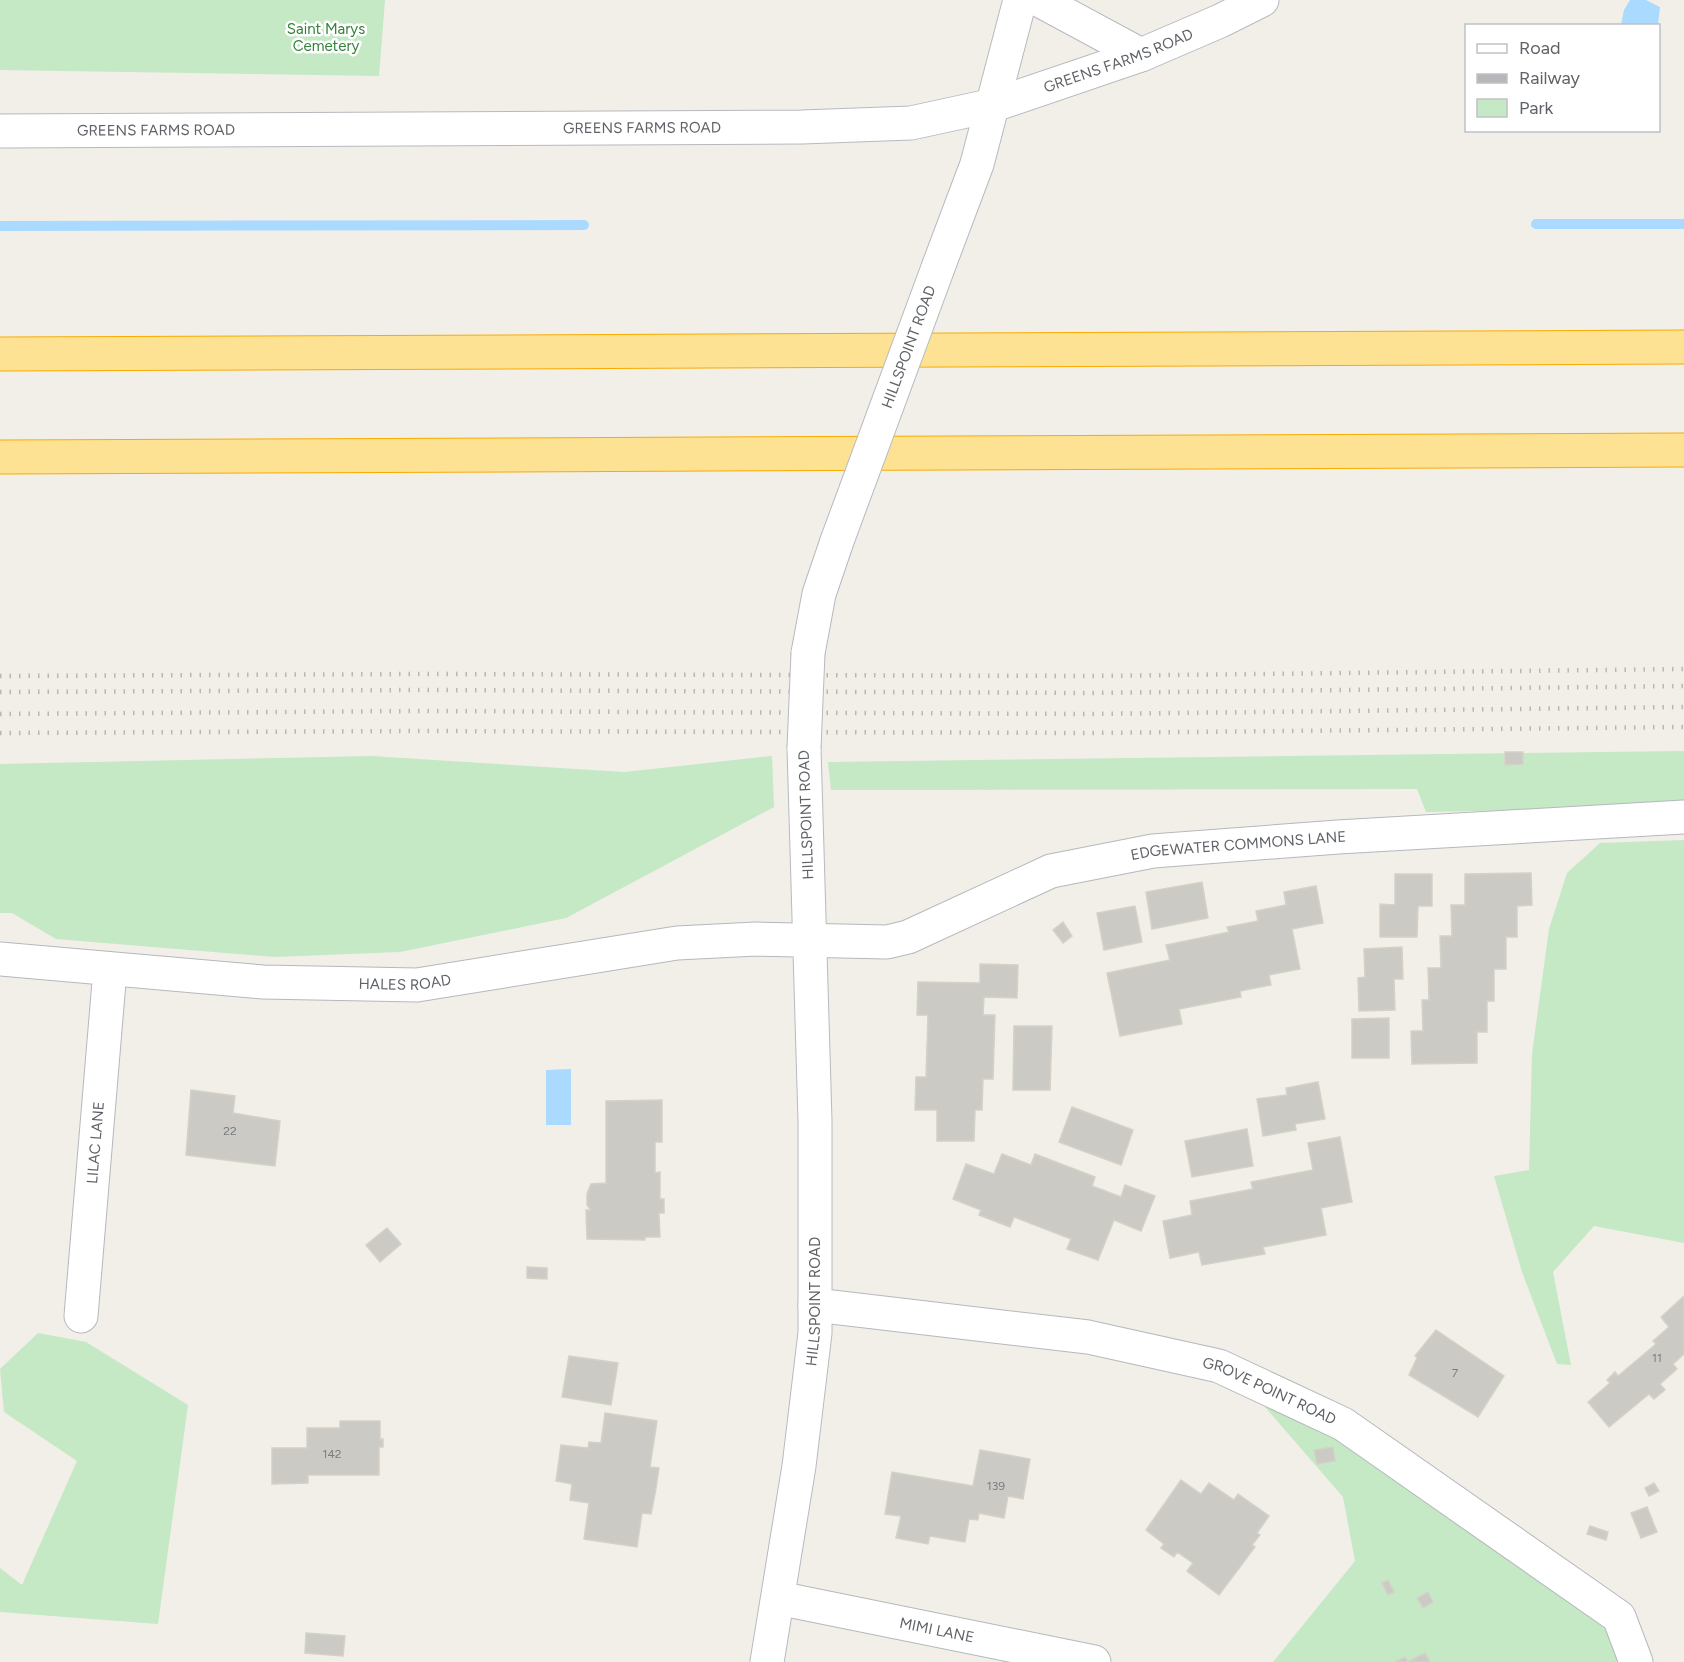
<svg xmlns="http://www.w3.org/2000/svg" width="1684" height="1662" font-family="Figtree,sans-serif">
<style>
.green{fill:#c5e8c5}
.water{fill:#aadaff}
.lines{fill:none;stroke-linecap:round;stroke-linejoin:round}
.stream{stroke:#aadaff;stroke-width:10}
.building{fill:#cccac5;stroke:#d6d1c6;stroke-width:1.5}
.street-casing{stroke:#b5b8bc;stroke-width:35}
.secondary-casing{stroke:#b6babf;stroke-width:35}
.highway-casing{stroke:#f9ab00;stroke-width:35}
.street{stroke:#fff;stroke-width:33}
.secondary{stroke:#fff;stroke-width:33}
.highway{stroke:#fde293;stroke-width:33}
.rail{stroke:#b6b7b8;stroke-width:4.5;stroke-dasharray:1.5 8;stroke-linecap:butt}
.secondary-bridge-casing{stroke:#b6babf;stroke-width:35;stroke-linecap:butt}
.secondary-bridge{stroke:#fff;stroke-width:33}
.labels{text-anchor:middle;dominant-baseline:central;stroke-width:5;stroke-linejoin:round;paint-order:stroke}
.number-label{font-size:12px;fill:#7a7d7f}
.park-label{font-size:15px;fill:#348238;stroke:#fff}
.street-label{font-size:15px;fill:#5f6368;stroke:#fff}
</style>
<rect width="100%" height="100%" fill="#f1efe8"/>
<!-- green -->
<path class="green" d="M 0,0 L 385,0 L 379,76 L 0,70 Z
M 1684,751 L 1684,807 L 1426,812 L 1417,789 L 831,790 L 828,762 Z
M 371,756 L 624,772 L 772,756 L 774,807 L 566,918 L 400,952 L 274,957 L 56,939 L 12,913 L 0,913 L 0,764 Z
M 1684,840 L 1684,1243 L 1594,1226 L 1553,1272 L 1571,1365 L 1557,1364 L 1522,1272 L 1494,1176 L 1529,1170 L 1532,1054 L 1549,929 L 1567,873 L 1600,843 Z
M 38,1333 L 86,1342 L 188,1405 L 158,1624 L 0,1612 L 0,1568 L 22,1585 L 77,1461 L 4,1412 L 0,1369 Z
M 1258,1399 L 1350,1445 L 1503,1552 L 1611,1633 L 1625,1662 L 1273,1662 L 1355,1561 L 1343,1497 Z"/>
<!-- water -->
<path class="water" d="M 1630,0 L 1646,0 L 1660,7 L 1658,25 L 1621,25 L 1624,10 Z
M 571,1069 L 571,1125 L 546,1125 L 546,1070 Z"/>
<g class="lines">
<!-- stream -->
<path class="stream" d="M 1536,224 L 1684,224
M 0,226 L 584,225"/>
</g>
<!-- building -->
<path class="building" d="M 1505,752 L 1523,752 L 1523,764 L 1505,765 Z
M 1531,873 L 1532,905 L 1517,906 L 1517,937 L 1506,937 L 1506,969 L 1494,969 L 1494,1001 L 1487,1001 L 1487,1032 L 1477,1032 L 1477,1063 L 1412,1064 L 1411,1031 L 1423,1031 L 1422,1000 L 1429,1000 L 1428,968 L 1441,968 L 1440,936 L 1452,936 L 1451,905 L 1465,905 L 1465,874 Z
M 1395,874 L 1432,874 L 1432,906 L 1418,906 L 1417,937 L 1380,937 L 1380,904 L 1395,905 Z
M 1202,882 L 1208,918 L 1152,929 L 1146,892 Z
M 1316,886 L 1323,923 L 1292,929 L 1300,969 L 1269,975 L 1271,985 L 1240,991 L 1241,997 L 1179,1009 L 1182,1024 L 1120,1036 L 1107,973 L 1170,960 L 1166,945 L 1229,932 L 1227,927 L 1258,921 L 1256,911 L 1286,905 L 1284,892 Z
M 1135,906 L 1142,942 L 1104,950 L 1097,913 Z
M 1063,922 L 1072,936 L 1063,943 L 1053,930 Z
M 1402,947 L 1403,979 L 1394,979 L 1395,1010 L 1359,1011 L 1358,978 L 1365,977 L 1364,949 Z
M 980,964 L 1018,965 L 1017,998 L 984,997 L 983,1015 L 995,1015 L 993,1079 L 983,1079 L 982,1110 L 975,1110 L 974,1141 L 937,1141 L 937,1110 L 915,1110 L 916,1077 L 926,1077 L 928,1015 L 917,1015 L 918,982 L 980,983 Z
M 1389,1018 L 1389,1058 L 1352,1058 L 1352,1019 Z
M 1014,1026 L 1052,1026 L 1050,1090 L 1013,1090 Z
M 1318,1082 L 1325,1119 L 1295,1124 L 1296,1130 L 1263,1136 L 1257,1099 L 1287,1095 L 1286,1088 Z
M 191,1090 L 235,1096 L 233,1113 L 280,1121 L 275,1166 L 186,1155 Z
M 662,1100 L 662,1142 L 655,1142 L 655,1173 L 660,1172 L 660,1199 L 664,1199 L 664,1213 L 659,1213 L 660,1237 L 645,1237 L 645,1240 L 587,1239 L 586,1210 L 591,1210 L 587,1205 L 587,1194 L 591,1184 L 606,1183 L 606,1101 Z
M 1072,1107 L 1133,1130 L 1121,1165 L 1059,1142 Z
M 1247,1129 L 1253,1166 L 1192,1177 L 1185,1141 Z
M 1340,1137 L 1352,1202 L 1321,1208 L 1326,1235 L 1263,1247 L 1265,1254 L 1202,1265 L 1199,1252 L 1170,1258 L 1163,1221 L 1192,1215 L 1190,1201 L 1253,1189 L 1251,1182 L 1313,1170 L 1308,1143 Z
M 1002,1154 L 1031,1165 L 1035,1154 L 1095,1177 L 1092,1186 L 1121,1197 L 1125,1185 L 1155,1196 L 1141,1231 L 1114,1220 L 1098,1260 L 1067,1249 L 1071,1239 L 1014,1217 L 1010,1227 L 979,1215 L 981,1210 L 953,1199 L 966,1164 L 994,1174 Z
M 387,1228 L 401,1244 L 380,1262 L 366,1245 Z
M 527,1267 L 547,1268 L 547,1279 L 527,1278 Z
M 1684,1296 L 1684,1354 L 1673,1364 L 1677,1369 L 1660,1384 L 1665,1390 L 1654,1399 L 1649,1394 L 1609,1427 L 1588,1402 L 1610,1383 L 1607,1380 L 1615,1372 L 1618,1376 L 1656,1344 L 1653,1341 L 1669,1327 L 1661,1317 Z
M 1436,1330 L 1504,1376 L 1478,1417 L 1409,1375 L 1417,1358 L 1415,1356 Z
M 569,1356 L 618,1363 L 611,1405 L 562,1397 Z
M 605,1413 L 657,1421 L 650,1467 L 659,1468 L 655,1494 L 651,1514 L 642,1513 L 637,1547 L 584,1539 L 589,1503 L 570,1500 L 572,1484 L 556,1481 L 561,1445 L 588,1448 L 589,1442 L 601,1443 Z
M 340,1421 L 380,1421 L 380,1439 L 383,1439 L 383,1447 L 379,1447 L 379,1475 L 308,1475 L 308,1483 L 272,1484 L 272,1448 L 307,1448 L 307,1428 L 340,1428 Z
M 1333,1447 L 1335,1461 L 1317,1464 L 1314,1450 Z
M 980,1450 L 1030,1459 L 1023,1499 L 1008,1496 L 1004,1518 L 979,1513 L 978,1520 L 969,1519 L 965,1542 L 930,1536 L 928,1544 L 896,1538 L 901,1516 L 885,1514 L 892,1472 L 973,1486 Z
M 1181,1480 L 1201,1494 L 1209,1483 L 1234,1500 L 1238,1494 L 1269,1516 L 1257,1533 L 1260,1535 L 1252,1545 L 1255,1547 L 1219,1595 L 1187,1571 L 1193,1563 L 1177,1552 L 1174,1557 L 1161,1548 L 1164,1544 L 1146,1530 Z
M 1654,1483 L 1659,1491 L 1649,1496 L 1645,1488 Z
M 1647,1507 L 1657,1532 L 1641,1538 L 1631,1513 Z
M 1590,1526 L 1608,1532 L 1606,1540 L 1587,1534 Z
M 1388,1580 L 1394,1592 L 1388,1595 L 1382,1583 Z
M 1428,1592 L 1433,1602 L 1423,1608 L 1417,1598 Z
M 306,1633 L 345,1636 L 343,1656 L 305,1653 Z
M 1425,1653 L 1430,1662 L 1395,1662 L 1405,1657 L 1408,1662 Z"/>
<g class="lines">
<defs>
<g id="street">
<path id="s1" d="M 0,959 L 263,982 L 417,985 L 677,943 L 756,939 L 887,942 L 908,937 L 1051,871 L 1153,851 L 1338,837 L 1684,817"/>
<path id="s2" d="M 815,1305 L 1088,1337 L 1219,1366 L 1343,1424 L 1619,1617 L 1636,1662"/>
<path id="s3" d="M 81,1316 L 110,970"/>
<path id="s4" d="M 778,1598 L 1094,1662"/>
</g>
<g id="secondary">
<path d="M 1039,0 L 1141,55"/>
<path id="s5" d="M 0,131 L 802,127 L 911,123 L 994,105 L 1141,55 L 1220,21 L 1262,0"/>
<path d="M 939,265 L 977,164 L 1020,0"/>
<path d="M 808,653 L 819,594 L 837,541"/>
<path id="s6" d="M 767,1662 L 799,1466 L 815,1333 L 815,1121 L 804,748"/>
</g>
<path id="highway" d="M 0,354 L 1684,347
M 0,457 L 1684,450"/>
</defs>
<!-- street casing -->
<use href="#street" class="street-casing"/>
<!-- secondary casing -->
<use href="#secondary" class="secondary-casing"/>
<!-- highway casing -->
<use href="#highway" class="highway-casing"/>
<!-- street -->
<use href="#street" class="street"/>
<!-- secondary -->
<use href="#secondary" class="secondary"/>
<!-- highway -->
<use href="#highway" class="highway"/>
<!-- rail -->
<path class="rail" d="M 0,676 L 423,674 L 1091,676 L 1684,669
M 0,692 L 421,690 L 1088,693 L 1684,686
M 0,714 L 421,711 L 1088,714 L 1684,707
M 0,733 L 421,731 L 1089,733 L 1684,727"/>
<defs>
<g id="secondary-bridge">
<path id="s7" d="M 837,541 L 939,265"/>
<path d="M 804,748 L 808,653"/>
</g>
</defs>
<!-- secondary-bridge casing -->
<use href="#secondary-bridge" class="secondary-bridge-casing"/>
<!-- secondary-bridge -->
<use href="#secondary-bridge" class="secondary-bridge"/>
</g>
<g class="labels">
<!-- number labels -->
<g class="number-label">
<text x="230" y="1131">22</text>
<text x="1657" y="1358">11</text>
<text x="1455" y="1373">7</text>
<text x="332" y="1454">142</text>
<text x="996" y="1486">139</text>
</g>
<!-- park labels -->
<g class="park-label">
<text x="326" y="29">Saint Marys<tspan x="326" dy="17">Cemetery</tspan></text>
</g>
<!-- street labels -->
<g class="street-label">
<text stroke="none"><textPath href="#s5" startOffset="1128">GREENS FARMS ROAD</textPath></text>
<text stroke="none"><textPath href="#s5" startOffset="642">GREENS FARMS ROAD</textPath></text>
<text stroke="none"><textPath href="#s5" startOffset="156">GREENS FARMS ROAD</textPath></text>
<text stroke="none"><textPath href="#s7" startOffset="207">HILLSPOINT ROAD</textPath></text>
<text transform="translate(806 815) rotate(-92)">HILLSPOINT ROAD</text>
<text stroke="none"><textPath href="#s1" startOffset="1260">EDGEWATER COMMONS LANE</textPath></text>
<text stroke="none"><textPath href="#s1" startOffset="406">HALES ROAD</textPath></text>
<text stroke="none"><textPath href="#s3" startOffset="174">LILAC LANE</textPath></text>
<text stroke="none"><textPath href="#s6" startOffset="364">HILLSPOINT ROAD</textPath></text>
<text stroke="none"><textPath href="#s2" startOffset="465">GROVE POINT ROAD</textPath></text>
<text stroke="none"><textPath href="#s4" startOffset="162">MIMI LANE</textPath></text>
</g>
</g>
<!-- legend -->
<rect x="1465" y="24" width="195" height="108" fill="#ffffff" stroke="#bfc1c3" stroke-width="1.5"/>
<rect x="1477" y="44" width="30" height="9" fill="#ffffff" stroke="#bfc1c3" stroke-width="1.5"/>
<text x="1519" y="54" font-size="18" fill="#5f6368">Road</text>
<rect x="1477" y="74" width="30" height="9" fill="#b6b7b8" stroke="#bfc1c3" stroke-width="1.5"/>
<text x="1519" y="84" font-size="18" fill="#5f6368">Railway</text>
<rect x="1477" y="99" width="30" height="18" fill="#c5e8c5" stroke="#bfc1c3" stroke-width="1.5"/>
<text x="1519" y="114" font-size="18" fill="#5f6368">Park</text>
</svg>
